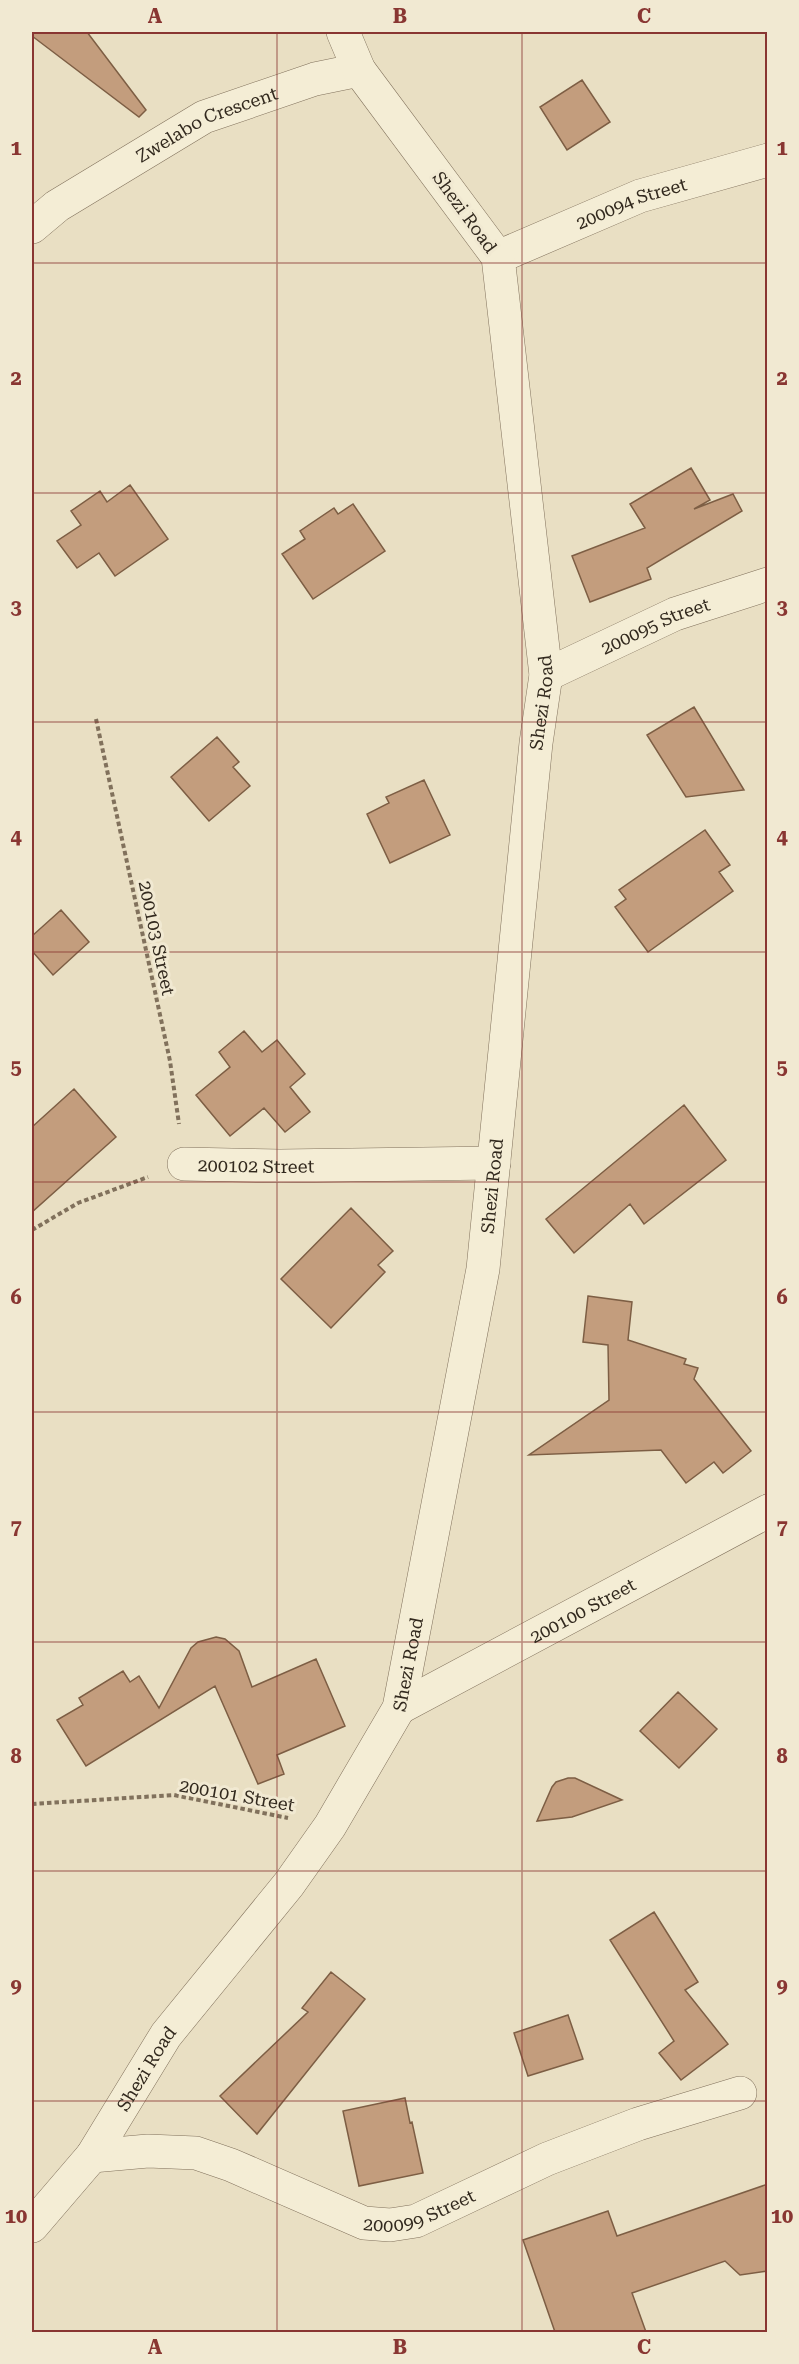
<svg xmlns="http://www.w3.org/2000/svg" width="799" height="2364" font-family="'Roboto Serif',serif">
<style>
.building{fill:#c39d7d;stroke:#7d5e44;stroke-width:1.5}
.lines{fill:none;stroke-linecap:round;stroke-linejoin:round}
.minor-casing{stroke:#81715c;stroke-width:34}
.path{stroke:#81715c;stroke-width:4;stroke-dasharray:4.5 3;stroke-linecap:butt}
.minor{stroke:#f4edd5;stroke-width:33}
.grid{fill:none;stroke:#893632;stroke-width:1.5;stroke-opacity:0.55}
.labels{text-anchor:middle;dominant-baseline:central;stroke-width:6;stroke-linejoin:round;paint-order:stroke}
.street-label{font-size:18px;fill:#32291e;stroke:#f1e9d2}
.neatline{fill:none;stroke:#893632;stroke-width:2}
.grid-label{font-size:20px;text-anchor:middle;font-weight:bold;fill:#893632}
</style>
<rect width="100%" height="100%" fill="#e9dfc3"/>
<!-- building -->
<path class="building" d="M 32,32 L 87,32 L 146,110 L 139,117 L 32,36 Z
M 582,80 L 610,122 L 567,150 L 540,107 Z
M 691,468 L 710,500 L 694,509 L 733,494 L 742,511 L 647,568 L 651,579 L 590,602 L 572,556 L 645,528 L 630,504 Z
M 130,485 L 168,539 L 115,576 L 99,553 L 77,568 L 57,541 L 81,525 L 71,511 L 100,491 L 107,502 Z
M 353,504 L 385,551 L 313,599 L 282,554 L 305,539 L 300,531 L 334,508 L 338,514 Z
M 694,707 L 744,790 L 686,797 L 647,735 Z
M 217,737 L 239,762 L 233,767 L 250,786 L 209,821 L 171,777 Z
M 424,780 L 450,835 L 390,863 L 367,814 L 389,803 L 386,797 Z
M 705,830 L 730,865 L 719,872 L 733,891 L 648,952 L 615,907 L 626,899 L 619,890 Z
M 61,910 L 89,942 L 53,975 L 32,951 L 32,936 Z
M 244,1031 L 262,1052 L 277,1040 L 305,1074 L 290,1087 L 310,1112 L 285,1132 L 264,1108 L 230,1136 L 196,1095 L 230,1067 L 219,1052 Z
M 74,1089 L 116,1137 L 32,1212 L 32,1127 Z
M 684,1105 L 726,1160 L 644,1224 L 630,1204 L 574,1253 L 546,1219 Z
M 351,1208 L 393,1251 L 378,1265 L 385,1272 L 331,1328 L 281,1279 Z
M 588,1296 L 632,1302 L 628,1340 L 686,1359 L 684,1364 L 698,1368 L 694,1379 L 751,1451 L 723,1473 L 714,1462 L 686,1483 L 661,1450 L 529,1455 L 609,1400 L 608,1345 L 583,1342 Z
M 216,1637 L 225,1639 L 239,1651 L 252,1687 L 316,1659 L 345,1726 L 277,1755 L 284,1774 L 258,1784 L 215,1686 L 86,1766 L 57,1720 L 83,1705 L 79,1698 L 123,1671 L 130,1682 L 139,1676 L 159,1708 L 191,1648 L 198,1642 Z
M 678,1692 L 717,1729 L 679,1768 L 640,1731 Z
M 568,1778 L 575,1778 L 622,1800 L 572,1817 L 537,1821 L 552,1787 L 556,1782 Z
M 654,1912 L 698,1982 L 685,1990 L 728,2044 L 681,2080 L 659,2053 L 674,2041 L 610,1940 Z
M 331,1972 L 365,1999 L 257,2134 L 220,2096 L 308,2012 L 302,2008 Z
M 568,2015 L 583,2059 L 528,2076 L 514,2033 Z
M 405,2098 L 410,2123 L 412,2122 L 423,2173 L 359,2186 L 343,2111 Z
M 768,2184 L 768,2271 L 740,2275 L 725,2261 L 632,2293 L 646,2332 L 555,2332 L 523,2240 L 608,2211 L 617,2236 Z"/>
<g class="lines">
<defs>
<g id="minor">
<path id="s1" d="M 32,227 L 57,206 L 204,117 L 315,79 L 359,70"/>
<path id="s2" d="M 498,257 L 640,196 L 768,160"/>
<path id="s3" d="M 546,675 L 675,614 L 768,584"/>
<path id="s4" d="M 184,1164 L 280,1166 L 494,1163"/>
<path id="s5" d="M 399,1708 L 768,1511"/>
<path id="s6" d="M 92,2156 L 148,2151 L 196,2153 L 231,2165 L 364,2223 L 390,2225 L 416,2221 L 547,2159 L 638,2124 L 740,2093"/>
<path id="s7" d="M 32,2226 L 92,2156 L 166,2035 L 289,1884 L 330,1826 L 399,1708 L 483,1269 L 536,743 L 546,675 L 498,257 L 359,70 L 343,32"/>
</g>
</defs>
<!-- minor casing -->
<use href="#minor" class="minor-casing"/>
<!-- path -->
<path class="path" d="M 96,719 L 170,1061 L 179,1124
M 32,1230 L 78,1203 L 148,1177
M 32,1804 L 174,1795 L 288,1818"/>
<!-- minor -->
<use href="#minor" class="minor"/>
</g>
<!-- grid -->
<path class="grid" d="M 277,32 L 277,2332M 522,32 L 522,2332M 32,263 L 768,263M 32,493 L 768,493M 32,722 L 768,722M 32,952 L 768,952M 32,1182 L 768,1182M 32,1412 L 768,1412M 32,1642 L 768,1642M 32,1871 L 768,1871M 32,2101 L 768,2101"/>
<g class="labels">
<!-- street labels -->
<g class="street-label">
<text stroke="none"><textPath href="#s1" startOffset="204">Zwelabo Crescent</textPath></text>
<text stroke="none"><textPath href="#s2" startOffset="144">200094 Street</textPath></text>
<text transform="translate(465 212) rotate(54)">Shezi Road</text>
<text stroke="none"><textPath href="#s3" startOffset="120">200095 Street</textPath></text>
<text stroke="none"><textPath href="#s7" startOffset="1653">Shezi Road</textPath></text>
<text transform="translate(157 938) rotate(78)">200103 Street</text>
<text stroke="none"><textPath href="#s4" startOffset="72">200102 Street</textPath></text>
<text stroke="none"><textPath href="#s7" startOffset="1167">Shezi Road</textPath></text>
<text stroke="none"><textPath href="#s5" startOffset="208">200100 Street</textPath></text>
<text stroke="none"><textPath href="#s7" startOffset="681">Shezi Road</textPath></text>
<text transform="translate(237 1795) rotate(10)">200101 Street</text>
<text stroke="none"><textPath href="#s7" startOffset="195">Shezi Road</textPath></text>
<text stroke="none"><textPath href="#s6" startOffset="344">200099 Street</textPath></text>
</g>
</g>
<!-- border -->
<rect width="799" height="2364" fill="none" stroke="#f1e9d2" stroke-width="66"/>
<rect x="33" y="33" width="733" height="2298" class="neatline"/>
<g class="grid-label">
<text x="155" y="23">A</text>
<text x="400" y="23">B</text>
<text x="644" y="23">C</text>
<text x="16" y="155">1</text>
<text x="782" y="155">1</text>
<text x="16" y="385">2</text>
<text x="782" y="385">2</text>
<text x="16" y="614">3</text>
<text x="782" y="614">3</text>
<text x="16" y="844">4</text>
<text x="782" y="844">4</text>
<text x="16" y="1074">5</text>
<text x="782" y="1074">5</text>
<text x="16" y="1304">6</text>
<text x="782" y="1304">6</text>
<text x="16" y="1534">7</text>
<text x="782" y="1534">7</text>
<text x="16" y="1763">8</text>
<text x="782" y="1763">8</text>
<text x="16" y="1993">9</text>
<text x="782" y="1993">9</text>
<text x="16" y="2223">10</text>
<text x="782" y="2223">10</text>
<text x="155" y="2354">A</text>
<text x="400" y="2354">B</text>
<text x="644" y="2354">C</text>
</g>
</svg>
